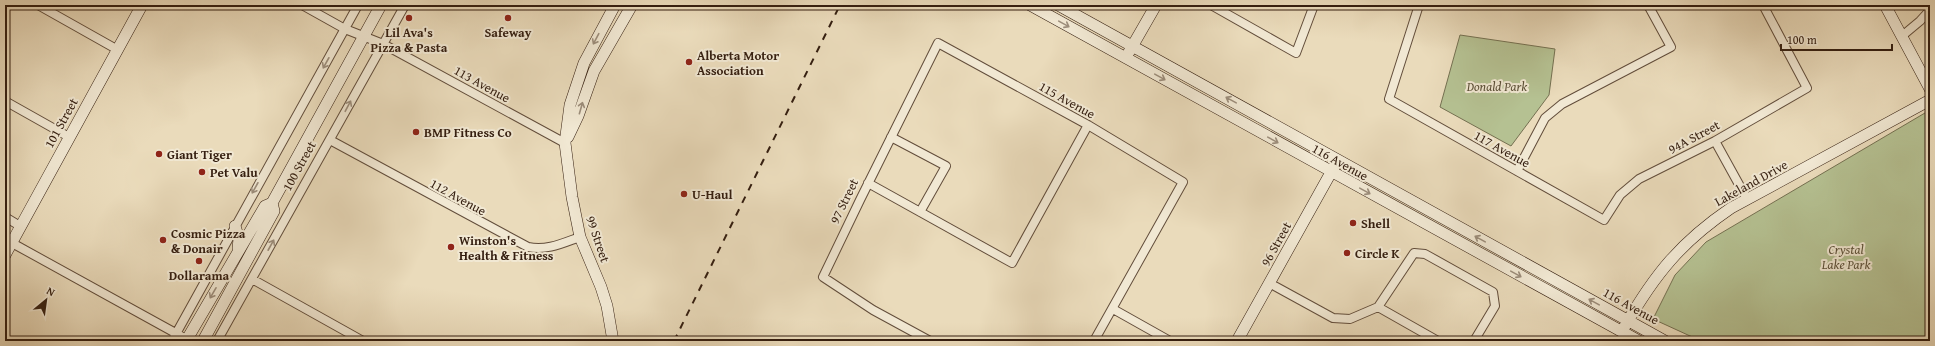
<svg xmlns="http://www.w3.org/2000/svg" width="1935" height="346" font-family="'Gentium Book Plus',serif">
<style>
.green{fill:#b5c192;stroke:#747051}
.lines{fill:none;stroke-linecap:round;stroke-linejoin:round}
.street-casing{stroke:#624d3b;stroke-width:10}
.secondary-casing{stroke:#341e10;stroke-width:12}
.street{stroke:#f1e8d3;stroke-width:8}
.secondary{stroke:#f1e8d3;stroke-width:11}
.rail{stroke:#341e10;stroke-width:2;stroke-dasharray:7 7;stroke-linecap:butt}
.oneway{stroke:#9c8d7b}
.poi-dot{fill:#8f2418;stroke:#f1e8d3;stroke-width:1.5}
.labels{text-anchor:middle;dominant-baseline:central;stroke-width:4;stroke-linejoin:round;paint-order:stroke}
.poi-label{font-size:13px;font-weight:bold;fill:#341e10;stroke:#f1e8d3;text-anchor:start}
.street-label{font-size:13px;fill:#341e10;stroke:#f1e8d3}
.park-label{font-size:13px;font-style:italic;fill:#5b4f37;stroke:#f1e8d3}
</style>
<rect width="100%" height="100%" fill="#eadbbb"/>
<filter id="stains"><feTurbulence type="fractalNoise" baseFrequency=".005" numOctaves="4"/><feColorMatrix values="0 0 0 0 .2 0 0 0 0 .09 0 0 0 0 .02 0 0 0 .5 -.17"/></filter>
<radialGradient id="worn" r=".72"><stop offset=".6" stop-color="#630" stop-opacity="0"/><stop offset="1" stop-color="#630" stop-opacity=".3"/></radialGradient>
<!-- green -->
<path class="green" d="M 1460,35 L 1555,49 L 1549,95 L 1511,146 L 1440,107 Z
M 1930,110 L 1930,341 L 1701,341 L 1653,319 L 1675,275 L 1706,242 Z"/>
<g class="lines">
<defs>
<path id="street" d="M 38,5 L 118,50
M 302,5 L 345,29 L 383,44 L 565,143
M 1211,5 L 1296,53 L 1314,5
M 1419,5 L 1389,99 L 1604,220 L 1620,195 L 1639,179 L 1715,141 L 1807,88 L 1763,5
M 1902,36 L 1920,21 L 1930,10
M 5,101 L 69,137
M 891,137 L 946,166 L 920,212
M 330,140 L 528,247 C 547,251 563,243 580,237
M 1715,141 L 1747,199
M 1517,171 L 1545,118 L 1562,104 L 1671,47 L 1648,5
M 868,183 L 1012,263 L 1088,125
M 5,217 L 20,226
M 12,243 L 190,341
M 252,279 L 363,341
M 1269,283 L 1333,318 L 1350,319 L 1378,307 L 1414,253 L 1425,254 L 1493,292 L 1495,306 L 1474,341
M 1378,307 L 1438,341
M 1113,309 L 1170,341
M 172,341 L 358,5
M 217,341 L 405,5
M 930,341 L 873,310 L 823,277 L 860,200 L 938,43 L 1088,125 L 1183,182 L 1094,341"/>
<path id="secondary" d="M 1030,5 L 1639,341
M 1058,5 L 1665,341
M 1885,5 L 1930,89
M 1129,52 L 1156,5
M 568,137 L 578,116 L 594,71 L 632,5
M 235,226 L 239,239 L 238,248
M 5,255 L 142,5
M 1625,326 C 1655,274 1681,242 1731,208 L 1930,100
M 186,341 L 265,206 L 272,203 L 381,5
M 203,341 L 274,211 L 272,203
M 613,341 L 607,306 L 601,287 L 580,237 L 572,197 L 565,143 L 570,105 L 584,63 L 615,5
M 1237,341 L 1334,167"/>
</defs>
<!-- street casing -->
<use href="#street" class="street-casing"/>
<!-- secondary casing -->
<use href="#secondary" class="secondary-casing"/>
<!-- street -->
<use href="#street" class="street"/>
<!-- secondary -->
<use href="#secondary" class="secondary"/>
<!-- rail -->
<path class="rail" d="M 674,341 L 840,5"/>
</g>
<!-- one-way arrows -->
<defs><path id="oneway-shaft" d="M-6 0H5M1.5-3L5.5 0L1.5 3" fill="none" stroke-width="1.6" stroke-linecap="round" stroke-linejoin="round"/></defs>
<g class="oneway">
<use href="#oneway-shaft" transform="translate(1064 24) rotate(29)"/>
<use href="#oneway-shaft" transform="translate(596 39) rotate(118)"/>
<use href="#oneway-shaft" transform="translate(326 63) rotate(119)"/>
<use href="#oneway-shaft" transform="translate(1160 77) rotate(29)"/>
<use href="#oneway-shaft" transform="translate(1231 100) rotate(-151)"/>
<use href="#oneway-shaft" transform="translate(348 106) rotate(-62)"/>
<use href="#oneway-shaft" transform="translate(581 108) rotate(-74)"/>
<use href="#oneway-shaft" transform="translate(1273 140) rotate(29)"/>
<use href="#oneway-shaft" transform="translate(255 188) rotate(119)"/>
<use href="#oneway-shaft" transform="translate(1365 191) rotate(29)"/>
<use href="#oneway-shaft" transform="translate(1480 239) rotate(-151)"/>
<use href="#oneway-shaft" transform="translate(271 245) rotate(-61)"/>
<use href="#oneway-shaft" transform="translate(1516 274) rotate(29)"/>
<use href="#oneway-shaft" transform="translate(213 293) rotate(120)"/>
<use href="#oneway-shaft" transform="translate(1594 302) rotate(-151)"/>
</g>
<!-- markers -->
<g class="poi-dot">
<circle cx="409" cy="18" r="4"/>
<circle cx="508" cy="18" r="4"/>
<circle cx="689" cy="62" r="4"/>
<circle cx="416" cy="132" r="4"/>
<circle cx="159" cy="154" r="4"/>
<circle cx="202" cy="172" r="4"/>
<circle cx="684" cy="194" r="4"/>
<circle cx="1353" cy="223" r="4"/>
<circle cx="163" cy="240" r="4"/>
<circle cx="451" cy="247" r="4"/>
<circle cx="1347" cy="253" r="4"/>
<circle cx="199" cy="261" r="4"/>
</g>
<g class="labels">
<!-- poi labels -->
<g class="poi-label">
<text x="409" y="32" text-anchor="middle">Lil Ava's<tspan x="409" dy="15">Pizza &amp; Pasta</tspan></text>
<text x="508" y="32" text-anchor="middle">Safeway</text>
<text x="697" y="55">Alberta Motor<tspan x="697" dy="15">Association</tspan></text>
<text x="424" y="132">BMP Fitness Co</text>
<text x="167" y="154">Giant Tiger</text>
<text x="210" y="172">Pet Valu</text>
<text x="692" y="194">U-Haul</text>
<text x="1361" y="223">Shell</text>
<text x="171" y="233">Cosmic Pizza<tspan x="171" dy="15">&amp; Donair</tspan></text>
<text x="459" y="240">Winston's<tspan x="459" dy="15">Health &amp; Fitness</tspan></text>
<text x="1355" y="253">Circle K</text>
<text x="199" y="275" text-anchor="middle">Dollarama</text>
</g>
<!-- street labels -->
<g class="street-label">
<text transform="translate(482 84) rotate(29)">113 Avenue</text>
<text transform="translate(1067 100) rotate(29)">115 Avenue</text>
<text transform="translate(61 123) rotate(-61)">101 Street</text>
<text transform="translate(1694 137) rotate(-28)">94A Street</text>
<text transform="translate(1502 149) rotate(29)">117 Avenue</text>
<text transform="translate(1340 162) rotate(29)">116 Avenue</text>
<text transform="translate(299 166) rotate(-61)">100 Street</text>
<text transform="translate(1751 183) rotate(-29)">Lakeland Drive</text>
<text transform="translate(458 197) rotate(29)">112 Avenue</text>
<text transform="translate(844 201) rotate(-64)">97 Street</text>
<text transform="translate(598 239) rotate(71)">99 Street</text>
<text transform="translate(1276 244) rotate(-61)">96 Street</text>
<text transform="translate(1631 306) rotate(29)">116 Avenue</text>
</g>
<!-- park labels -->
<g class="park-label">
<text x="1497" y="86">Donald Park</text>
<text x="1846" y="249">Crystal<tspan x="1846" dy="15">Lake Park</tspan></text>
</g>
</g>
<!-- margin -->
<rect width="1935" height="346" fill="none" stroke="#eadbbb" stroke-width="20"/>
<rect x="6" y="6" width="1923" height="334" fill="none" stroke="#341e10" stroke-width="2"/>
<rect x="10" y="10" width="1915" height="326" fill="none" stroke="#341e10"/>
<!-- north arrow -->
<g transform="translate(46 300) rotate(29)" stroke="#f1e8d3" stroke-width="3" paint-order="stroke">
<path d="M0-3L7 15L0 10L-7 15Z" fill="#341e10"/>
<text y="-6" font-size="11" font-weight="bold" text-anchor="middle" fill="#341e10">N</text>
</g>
<!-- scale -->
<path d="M1781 44v6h111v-6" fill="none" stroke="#341e10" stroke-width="2"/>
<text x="1787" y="44" font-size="12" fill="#341e10" stroke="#f1e8d3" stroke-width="3" paint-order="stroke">100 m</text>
<rect width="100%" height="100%" filter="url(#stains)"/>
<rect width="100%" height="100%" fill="url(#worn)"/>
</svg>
